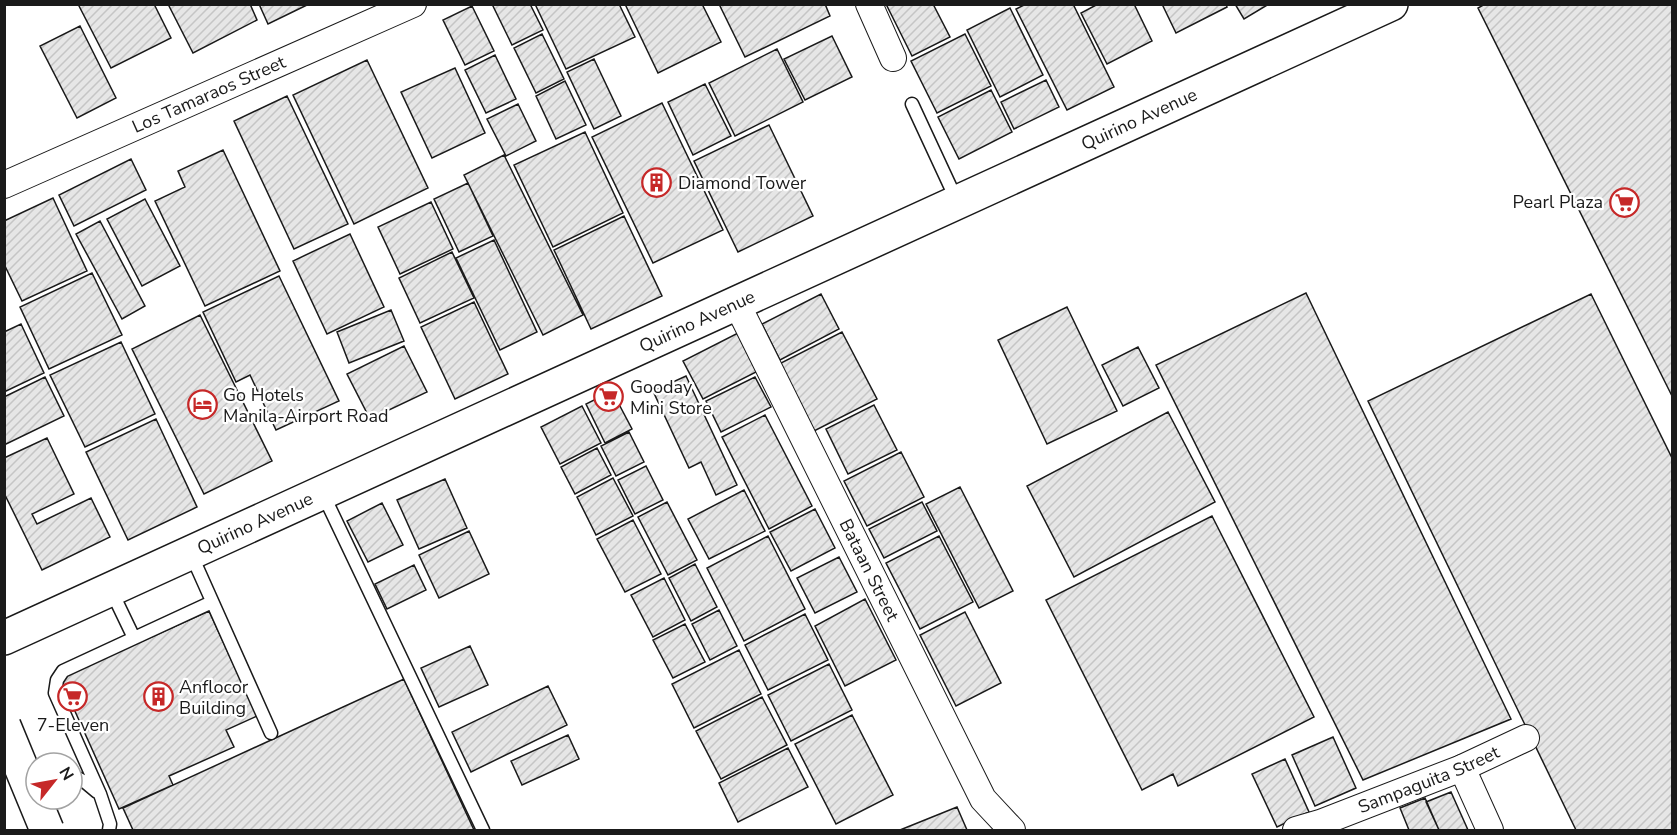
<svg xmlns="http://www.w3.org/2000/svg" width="1677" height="835" font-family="'Nunito Sans',sans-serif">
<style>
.building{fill:url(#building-hatch);stroke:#1a1a1a;stroke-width:1.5}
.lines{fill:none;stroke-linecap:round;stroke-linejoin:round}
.service-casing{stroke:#1a1a1a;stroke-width:15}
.minor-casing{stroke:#1a1a1a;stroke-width:28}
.secondary-casing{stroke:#1a1a1a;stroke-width:36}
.service{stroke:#fff;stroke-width:12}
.minor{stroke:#fff;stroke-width:26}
.secondary{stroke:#fff;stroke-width:33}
.motorway-bridge-casing{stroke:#1a1a1a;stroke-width:36;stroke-linecap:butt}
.motorway-bridge{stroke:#fff;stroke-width:33}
.labels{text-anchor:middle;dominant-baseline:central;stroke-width:4.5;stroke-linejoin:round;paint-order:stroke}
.street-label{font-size:18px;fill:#1a1a1a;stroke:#fff}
.poi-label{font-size:18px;fill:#1a1a1a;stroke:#fff;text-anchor:start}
</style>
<defs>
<pattern id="building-hatch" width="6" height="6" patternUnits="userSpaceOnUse" patternTransform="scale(1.5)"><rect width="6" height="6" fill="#e6e6e6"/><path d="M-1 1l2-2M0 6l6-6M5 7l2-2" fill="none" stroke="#c5c5c5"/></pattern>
</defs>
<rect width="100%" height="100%" fill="#fff"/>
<!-- building -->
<path class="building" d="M 78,4 L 154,4 L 171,38 L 111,68 Z
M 168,4 L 250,4 L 257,20 L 193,53 Z
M 259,4 L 309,4 L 268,24 Z
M 492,4 L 530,4 L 543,30 L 512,45 Z
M 535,4 L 619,4 L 635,37 L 566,69 Z
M 625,4 L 702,4 L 721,42 L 658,73 Z
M 719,4 L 825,4 L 830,16 L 745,57 Z
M 886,4 L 933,4 L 950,37 L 912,56 Z
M 1026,4 L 1073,4 L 1114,87 L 1067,110 L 1016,9 Z
M 1098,4 L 1134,4 L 1152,41 L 1107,64 L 1081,13 Z
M 1162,4 L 1226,4 L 1227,7 L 1176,33 Z
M 1235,4 L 1269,4 L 1244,19 Z
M 1485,4 L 1672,4 L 1672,396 L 1478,8 Z
M 472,6 L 494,51 L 465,65 L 443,20 Z
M 1010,8 L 1043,75 L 1000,97 L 967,30 Z
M 80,26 L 116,98 L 77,118 L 40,46 Z
M 542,34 L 564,79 L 536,93 L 514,48 Z
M 965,34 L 991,86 L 937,113 L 911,61 Z
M 832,36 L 852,77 L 805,100 L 784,59 Z
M 777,49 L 803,102 L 735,136 L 709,83 Z
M 495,55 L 516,99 L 486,113 L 465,70 Z
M 594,59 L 621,116 L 594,129 L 567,72 Z
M 367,60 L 428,188 L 354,224 L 293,95 Z
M 455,68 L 485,133 L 432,158 L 401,92 Z
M 1046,80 L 1059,107 L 1014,129 L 1001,102 Z
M 565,81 L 586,125 L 556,139 L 536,96 Z
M 705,84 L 731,136 L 693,155 L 668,102 Z
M 991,90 L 1012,132 L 959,159 L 938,117 Z
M 287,96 L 348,224 L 294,249 L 234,121 Z
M 662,103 L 723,230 L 653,263 L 592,137 Z
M 518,104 L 536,141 L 506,156 L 487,119 Z
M 769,125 L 813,216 L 738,252 L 694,161 Z
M 585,132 L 623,213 L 553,247 L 514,165 Z
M 223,150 L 280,271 L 205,306 L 155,201 L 185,187 L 178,171 Z
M 504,155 L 583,315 L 543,335 L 464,175 Z
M 131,159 L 146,190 L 74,226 L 59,195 Z
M 468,183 L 493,236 L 459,252 L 434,199 Z
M 53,198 L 87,271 L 22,301 L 4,264 L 4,221 Z
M 145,199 L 180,266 L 142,286 L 107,219 Z
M 431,202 L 453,249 L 400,274 L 378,227 Z
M 624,216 L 662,296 L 591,329 L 554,250 Z
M 100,221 L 145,306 L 122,319 L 76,234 Z
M 350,234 L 384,307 L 327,334 L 293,261 Z
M 494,240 L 537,332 L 500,350 L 456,258 Z
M 452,252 L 474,298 L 420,323 L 399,278 Z
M 92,273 L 122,335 L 49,369 L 20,307 Z
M 279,276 L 339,401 L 276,430 L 250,375 L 236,382 L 203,312 Z
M 1306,293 L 1511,719 L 1363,780 L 1156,365 Z
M 821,294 L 839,329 L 780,360 L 762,324 Z
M 1591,294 L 1672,458 L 1672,830 L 1576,830 L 1368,401 Z
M 474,302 L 508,374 L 455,399 L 421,327 Z
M 1067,307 L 1117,411 L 1047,444 L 998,340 Z
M 391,310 L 404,341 L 349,363 L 337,332 Z
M 200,315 L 272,461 L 204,494 L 132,349 Z
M 21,324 L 44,373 L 4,392 L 4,332 Z
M 742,331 L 762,369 L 703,399 L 683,361 Z
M 842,332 L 877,399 L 814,431 L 779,364 Z
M 121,342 L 155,414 L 85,447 L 50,375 Z
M 404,346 L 427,392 L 370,419 L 347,374 Z
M 1138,347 L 1159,388 L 1123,406 L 1102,365 Z
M 686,376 L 737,485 L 716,495 L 701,462 L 689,468 L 653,391 Z
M 45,377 L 64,416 L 4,445 L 4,397 Z
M 755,377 L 771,407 L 721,432 L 706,401 Z
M 612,391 L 632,429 L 605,443 L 586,404 Z
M 874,405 L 897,450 L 848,474 L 826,429 Z
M 582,406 L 601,443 L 560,464 L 541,427 Z
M 1168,412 L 1215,502 L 1074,577 L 1027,486 Z
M 765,415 L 812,506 L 769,529 L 722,437 Z
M 156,419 L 197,507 L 128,540 L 86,452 Z
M 629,432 L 644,462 L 616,476 L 601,446 Z
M 47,438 L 74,494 L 32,514 L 37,524 L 91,498 L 110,537 L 42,570 L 4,493 L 4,458 Z
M 597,448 L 611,475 L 575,494 L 561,467 Z
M 901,452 L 924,497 L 867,526 L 844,481 Z
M 646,466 L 663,500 L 635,514 L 618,480 Z
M 613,478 L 633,516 L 596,535 L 577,497 Z
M 445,479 L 467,528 L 419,549 L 397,500 Z
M 960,487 L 1013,591 L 979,608 L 926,504 Z
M 744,490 L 765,531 L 709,559 L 688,519 Z
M 667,502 L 697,560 L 668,575 L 638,517 Z
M 922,502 L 937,531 L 884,558 L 869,529 Z
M 382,503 L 403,545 L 368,562 L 347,521 Z
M 815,509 L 835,548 L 791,571 L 770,532 Z
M 1212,516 L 1314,717 L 1178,786 L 1173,774 L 1142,790 L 1046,600 Z
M 633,520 L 661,574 L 625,592 L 597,539 Z
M 469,531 L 489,574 L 439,598 L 419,555 Z
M 768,536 L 805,609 L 744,641 L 707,568 Z
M 939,536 L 973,602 L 920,629 L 886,563 Z
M 839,557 L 857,592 L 815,613 L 797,578 Z
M 695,564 L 717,607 L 691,621 L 669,578 Z
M 414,565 L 426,590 L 387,609 L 375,584 Z
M 664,578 L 685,620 L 653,637 L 631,595 Z
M 865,599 L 896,660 L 845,686 L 815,626 Z
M 719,610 L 737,646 L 710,660 L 692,624 Z
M 209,611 L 257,716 L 226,730 L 234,747 L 169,776 L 173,785 L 119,809 L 60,678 Z
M 965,612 L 1001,683 L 956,706 L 920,635 Z
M 805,614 L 828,660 L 768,690 L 745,645 Z
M 685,624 L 705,662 L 673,678 L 653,640 Z
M 470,646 L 488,685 L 439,707 L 421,668 Z
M 739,650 L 761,694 L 694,728 L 672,684 Z
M 829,664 L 852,710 L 791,741 L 768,695 Z
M 404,679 L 474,830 L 133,830 L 123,808 Z
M 548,686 L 567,725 L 471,772 L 452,732 Z
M 762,697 L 787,745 L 721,779 L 696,731 Z
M 852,715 L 893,795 L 836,824 L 795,744 Z
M 568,735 L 579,759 L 522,785 L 511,761 Z
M 1333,737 L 1356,788 L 1315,806 L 1292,755 Z
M 788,748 L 808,787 L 738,822 L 719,783 Z
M 1285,759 L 1309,812 L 1277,827 L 1252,774 Z
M 1451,792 L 1468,830 L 1439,830 L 1426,802 Z
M 1425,798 L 1439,830 L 1409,830 L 1400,808 Z
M 957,807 L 967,830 L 900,830 Z"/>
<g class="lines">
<defs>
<path id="service" d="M 912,104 L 957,201
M 323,494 L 483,830
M 191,554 L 271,733
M 111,590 L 134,638
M 72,775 L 85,782 L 97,792
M 109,830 L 110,824 L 100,794 L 55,693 L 57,680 L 63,671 L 212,602"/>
<g id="minor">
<path d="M 869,4 L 893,58"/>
<path id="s1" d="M 4,185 L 413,4"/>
<path id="s2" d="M 737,304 L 983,799 L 1012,830"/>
<path d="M 1462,768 L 1490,830"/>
<path id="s3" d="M 1296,830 L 1320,823 L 1462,768 L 1526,738"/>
</g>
<g id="secondary">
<path id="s4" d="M 4,638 L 1391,4"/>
</g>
</defs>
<!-- service casing -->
<use href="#service" class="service-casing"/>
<!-- minor casing -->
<use href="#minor" class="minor-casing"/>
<!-- secondary casing -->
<use href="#secondary" class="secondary-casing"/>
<!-- service -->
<use href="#service" class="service"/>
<!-- minor -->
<use href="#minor" class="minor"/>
<!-- secondary -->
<use href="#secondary" class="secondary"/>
<defs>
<path id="motorway-bridge" d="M 4,726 L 47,830"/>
</defs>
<!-- motorway-bridge casing -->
<use href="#motorway-bridge" class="motorway-bridge-casing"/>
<!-- motorway-bridge -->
<use href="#motorway-bridge" class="motorway-bridge"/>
</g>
<!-- icons -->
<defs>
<symbol id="building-ring" viewBox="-11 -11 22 22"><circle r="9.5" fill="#fff" stroke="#c62828" stroke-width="1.5"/><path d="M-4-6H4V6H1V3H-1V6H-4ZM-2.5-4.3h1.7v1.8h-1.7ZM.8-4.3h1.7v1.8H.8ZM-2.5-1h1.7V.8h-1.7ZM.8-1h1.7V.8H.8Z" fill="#c62828"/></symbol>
<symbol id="supermarket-ring" viewBox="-11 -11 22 22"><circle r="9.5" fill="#fff" stroke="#c62828" stroke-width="1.5"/><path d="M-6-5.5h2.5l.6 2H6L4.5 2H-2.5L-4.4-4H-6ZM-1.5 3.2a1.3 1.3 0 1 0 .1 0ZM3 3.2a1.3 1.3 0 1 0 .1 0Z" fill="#c62828"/></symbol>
<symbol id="hotel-ring" viewBox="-11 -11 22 22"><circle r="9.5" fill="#fff" stroke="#c62828" stroke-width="1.5"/><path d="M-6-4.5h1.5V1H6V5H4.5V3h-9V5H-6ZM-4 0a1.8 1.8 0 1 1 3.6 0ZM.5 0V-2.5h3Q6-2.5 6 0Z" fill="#c62828"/></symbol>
</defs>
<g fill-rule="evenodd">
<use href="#building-ring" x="640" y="166" width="33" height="33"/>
<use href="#supermarket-ring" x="1608" y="186" width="33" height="33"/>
<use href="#supermarket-ring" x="592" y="380" width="33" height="33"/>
<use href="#hotel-ring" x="186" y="388" width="33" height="33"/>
<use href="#supermarket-ring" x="56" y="680" width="33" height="33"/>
<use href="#building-ring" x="142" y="680" width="33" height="33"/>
</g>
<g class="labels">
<!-- street labels -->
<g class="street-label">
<text stroke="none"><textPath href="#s1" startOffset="224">Los Tamaraos Street</textPath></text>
<text stroke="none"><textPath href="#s4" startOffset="1248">Quirino Avenue</textPath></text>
<text stroke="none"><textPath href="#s4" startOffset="762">Quirino Avenue</textPath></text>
<text stroke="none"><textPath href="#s4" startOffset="276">Quirino Avenue</textPath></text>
<text stroke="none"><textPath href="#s2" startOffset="297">Bataan Street</textPath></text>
<text stroke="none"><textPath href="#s3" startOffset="142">Sampaguita Street</textPath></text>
</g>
<!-- poi labels -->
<g class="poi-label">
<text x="678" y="183">Diamond Tower</text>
<text x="1603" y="202" text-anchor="end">Pearl Plaza</text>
<text x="630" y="387">Gooday<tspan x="630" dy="21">Mini Store</tspan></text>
<text x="223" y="395">Go Hotels<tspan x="223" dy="21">Manila-Airport Road</tspan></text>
<text x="179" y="687">Anflocor<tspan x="179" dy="21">Building</tspan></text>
<text x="73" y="725" text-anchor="middle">7-Eleven</text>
</g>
</g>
<!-- border -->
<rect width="1677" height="835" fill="none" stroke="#1a1a1a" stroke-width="12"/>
<!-- north arrow -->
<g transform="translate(54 781) rotate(59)"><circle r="28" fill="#ffffff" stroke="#a3a3a3" stroke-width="1.5"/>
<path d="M0-4.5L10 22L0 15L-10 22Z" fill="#c62828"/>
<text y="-9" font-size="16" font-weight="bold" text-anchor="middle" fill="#1a1a1a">N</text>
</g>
</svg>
